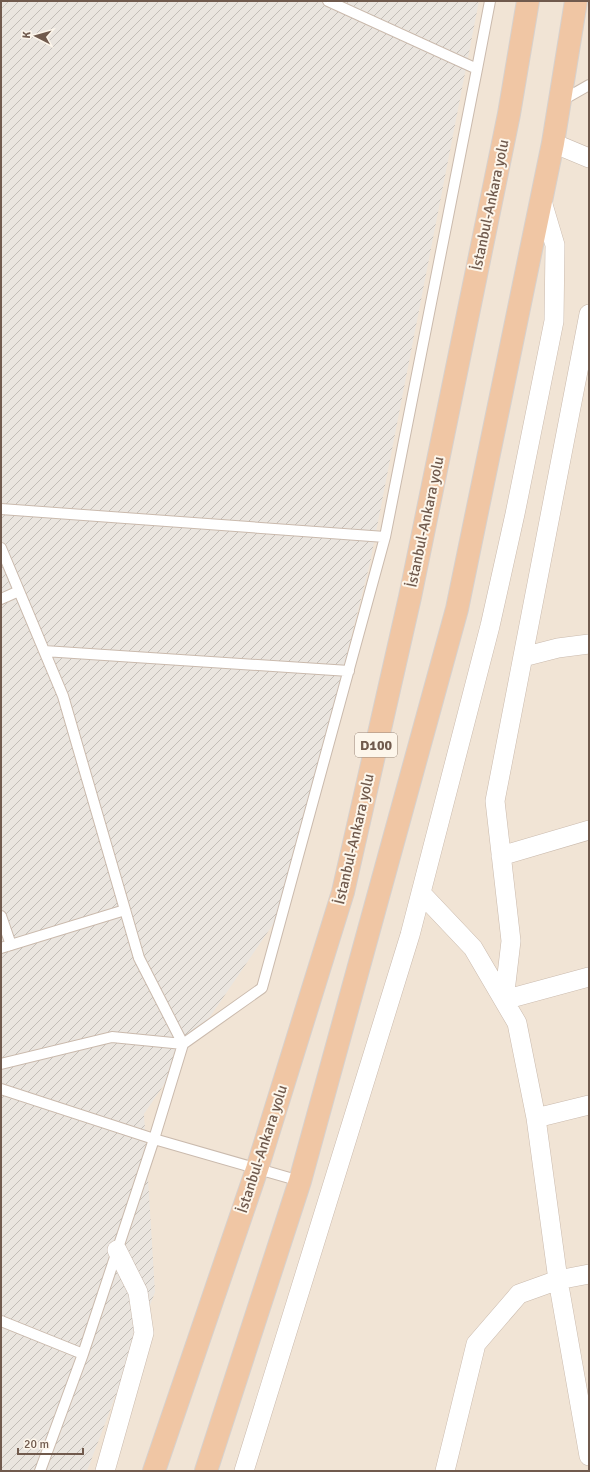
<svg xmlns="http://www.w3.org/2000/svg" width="590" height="1472" font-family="Signika,sans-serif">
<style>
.residential{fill:#f1e4d5}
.industrial{fill:url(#industrial-furrows)}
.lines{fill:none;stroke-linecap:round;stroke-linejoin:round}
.service-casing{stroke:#cabaad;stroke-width:12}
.minor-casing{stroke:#cabaad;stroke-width:20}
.trunk-casing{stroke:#d7d1cd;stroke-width:24}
.service{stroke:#fff;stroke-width:10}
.minor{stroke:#fff;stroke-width:19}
.trunk{stroke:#f0c6a4;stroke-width:22}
.labels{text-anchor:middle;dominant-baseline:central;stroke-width:4;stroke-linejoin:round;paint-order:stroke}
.shield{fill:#fdf6eb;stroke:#9a897c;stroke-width:1}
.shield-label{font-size:14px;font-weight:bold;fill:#705a4d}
.street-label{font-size:15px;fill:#705a4d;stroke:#fdf6eb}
</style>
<defs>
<pattern id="industrial-furrows" width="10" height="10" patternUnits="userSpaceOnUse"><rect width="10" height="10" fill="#eae5df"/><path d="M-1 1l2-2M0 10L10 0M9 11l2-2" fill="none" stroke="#c2bdb7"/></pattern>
</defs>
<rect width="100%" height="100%" fill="#faf2e5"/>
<!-- residential -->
<path class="residential" d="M 1,1 L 589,1 L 589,1471 L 1,1471 Z"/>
<!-- industrial -->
<path class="industrial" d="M 1,1 L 479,1 L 370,563 L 282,911 L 144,1114 L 155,1292 L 87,1471 L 1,1471 Z"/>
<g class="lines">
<defs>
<path id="service" d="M 477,69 L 490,1
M 561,101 L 589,85
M 1,509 L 385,537
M 1,548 L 63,696 L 139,958 L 183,1044
M 1,599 L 19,591
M 44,651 L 349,671
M 1,916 L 11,945
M 1,948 L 125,910
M 1,1064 L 112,1037 L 183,1044
M 1,1089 L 154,1139 L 300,1181
M 1,1321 L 83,1354
M 40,1471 L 83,1354 L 154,1139 L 183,1044 L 262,988 L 385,537 L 477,69 L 328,1"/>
<path id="minor" d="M 553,143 L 589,158
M 589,314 L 495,801 L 511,941 L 504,1000 L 589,977
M 523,657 L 558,648 L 589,644
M 501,856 L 589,830
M 421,893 L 473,948 L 517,1023 L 536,1118 L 558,1280 L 589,1456
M 536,1118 L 589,1105
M 105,1471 L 144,1333 L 138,1292 L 117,1250
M 244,1471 L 410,935 L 490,626 L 515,514 L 554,321 L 555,245 L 541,198
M 445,1471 L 476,1344 L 519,1294 L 558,1280 L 589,1274"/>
<path id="trunk" d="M 154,1471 L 257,1169 L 343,892 L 410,597 L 509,114 L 528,1
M 206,1471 L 300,1181 L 457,609 L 553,143 L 576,1"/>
</defs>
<!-- service casing -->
<use href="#service" class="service-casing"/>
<!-- minor casing -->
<use href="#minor" class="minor-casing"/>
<!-- trunk casing -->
<use href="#trunk" class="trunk-casing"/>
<!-- service -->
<use href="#service" class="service"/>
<!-- minor -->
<use href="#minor" class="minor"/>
<!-- trunk -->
<use href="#trunk" class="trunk"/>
</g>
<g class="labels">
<!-- shield labels -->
<rect class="shield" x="355" y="733" width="42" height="24" rx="3"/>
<g class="shield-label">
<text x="376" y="745">D100</text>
</g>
<!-- street labels -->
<g class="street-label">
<text transform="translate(490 205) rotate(-78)">İstanbul-Ankara yolu</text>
<text transform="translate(425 522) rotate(-78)">İstanbul-Ankara yolu</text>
<text transform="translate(354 839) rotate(-77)">İstanbul-Ankara yolu</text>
<text transform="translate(262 1149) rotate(-72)">İstanbul-Ankara yolu</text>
</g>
</g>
<!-- border -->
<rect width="590" height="1472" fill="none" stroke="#705a4d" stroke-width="4"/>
<!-- north arrow -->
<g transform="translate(36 36) rotate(276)" stroke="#fdf6eb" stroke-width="3" paint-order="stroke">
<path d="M0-3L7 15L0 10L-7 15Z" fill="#705a4d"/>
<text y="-6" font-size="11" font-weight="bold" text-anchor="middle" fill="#705a4d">K</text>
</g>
<!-- scale -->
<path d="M18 1448v6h65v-6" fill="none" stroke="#705a4d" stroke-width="2"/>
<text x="24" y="1448" font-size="12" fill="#705a4d" stroke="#fdf6eb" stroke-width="3" paint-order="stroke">20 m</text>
</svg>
